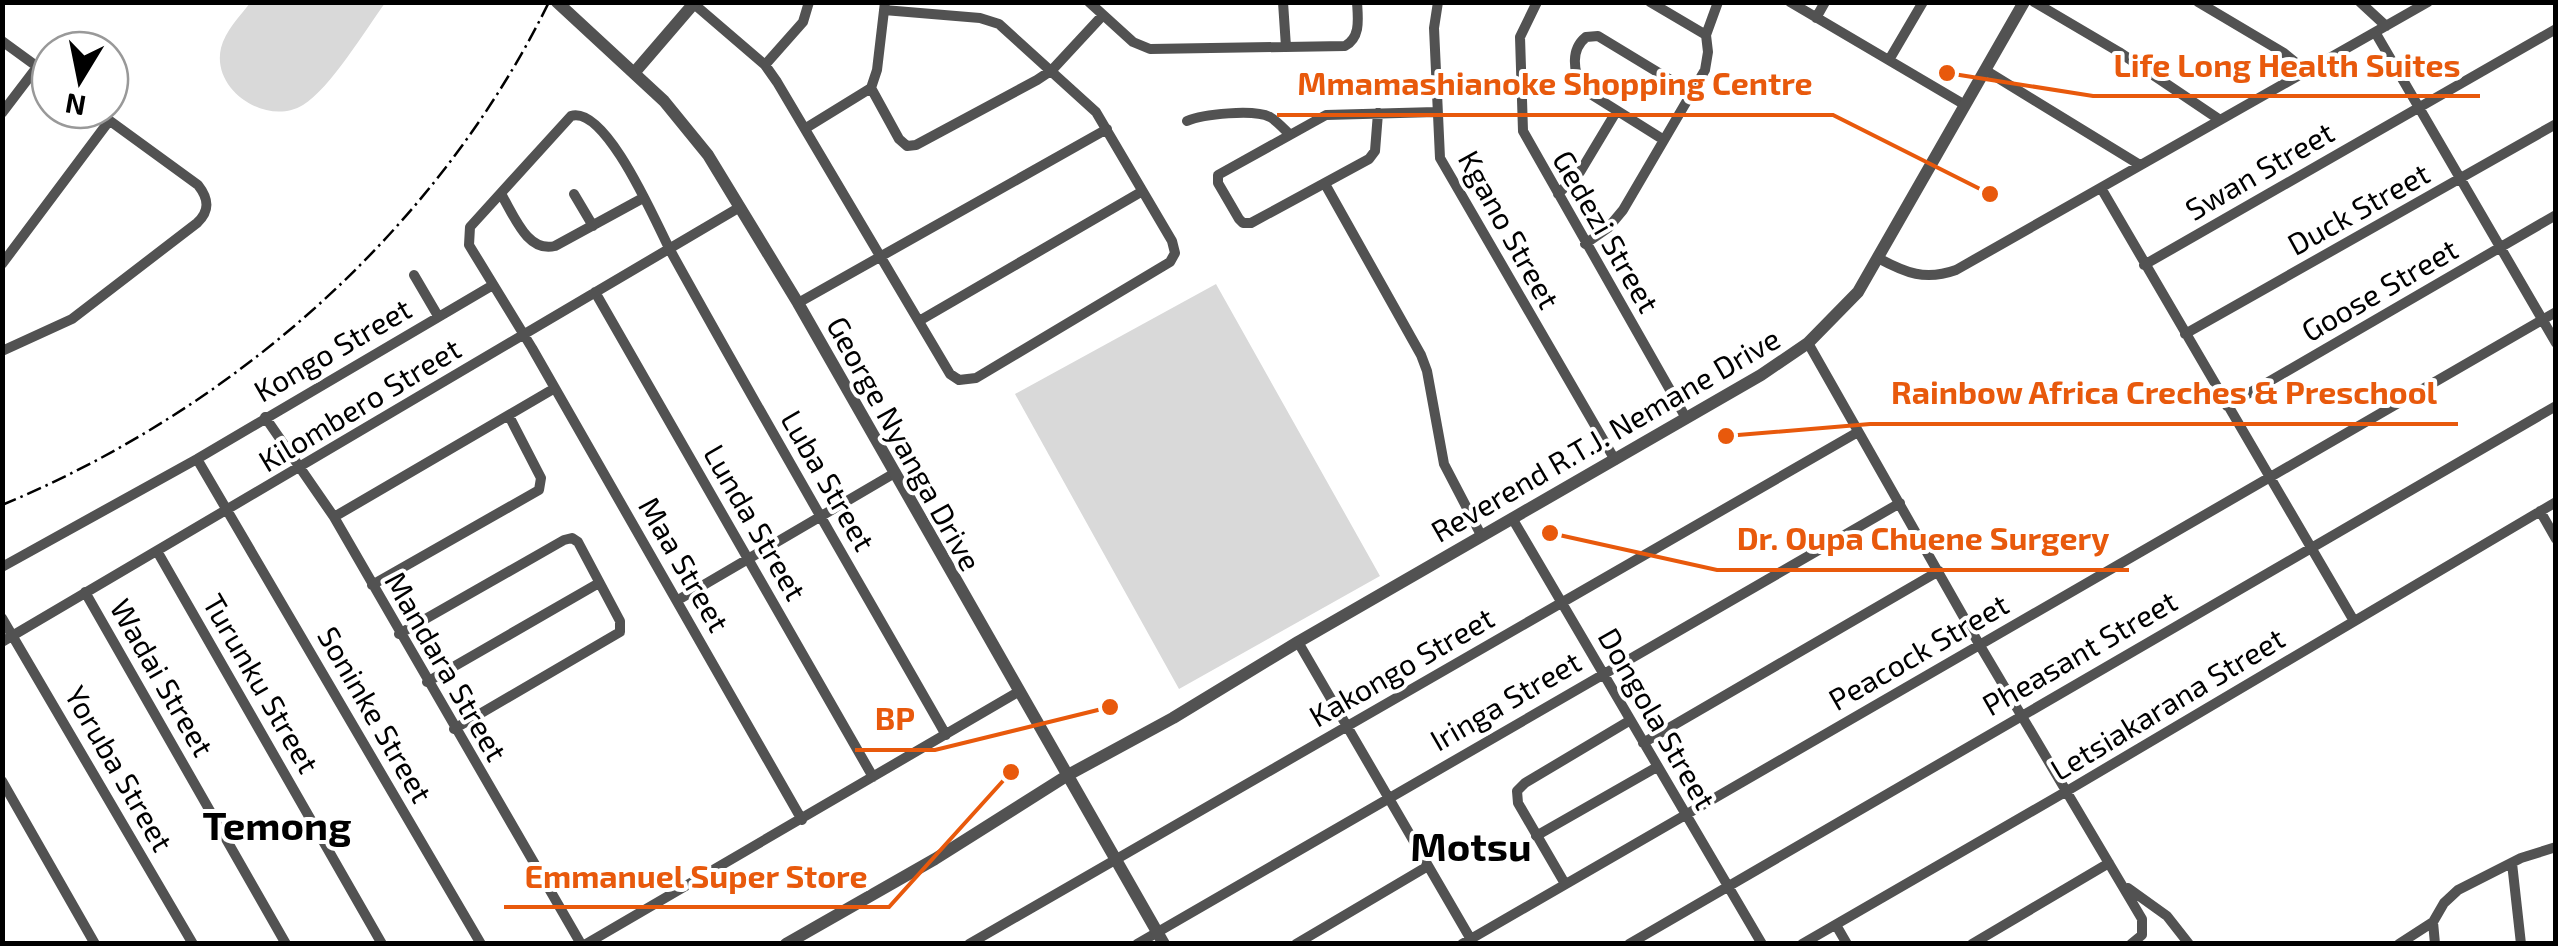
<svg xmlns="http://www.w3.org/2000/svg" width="2558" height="946" font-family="'Exo 2',sans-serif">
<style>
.green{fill:#d9d9d9}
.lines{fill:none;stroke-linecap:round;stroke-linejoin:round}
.minor{stroke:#525252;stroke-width:10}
.tertiary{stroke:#525252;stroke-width:12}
.rail{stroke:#000;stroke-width:2.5;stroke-dasharray:15 5 2.5 5;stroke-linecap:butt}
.labels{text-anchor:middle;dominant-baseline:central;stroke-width:8;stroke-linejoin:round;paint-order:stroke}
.street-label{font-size:30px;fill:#000;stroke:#fff}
.district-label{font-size:40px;font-weight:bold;fill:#000;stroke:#fff}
.leader{fill:none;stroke:#e8590c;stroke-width:4}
.callout-dot{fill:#e8590c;stroke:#fff;stroke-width:4}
.callout-label{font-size:32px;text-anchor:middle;font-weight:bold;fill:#e8590c;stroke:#fff;stroke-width:8;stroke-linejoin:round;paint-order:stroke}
</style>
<rect width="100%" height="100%" fill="#fff"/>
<!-- green -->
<path class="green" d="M 250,3 L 250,2 L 385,3 C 366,29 330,89 303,105 C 267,127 211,90 221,48 C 225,31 240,16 250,3 Z
M 1216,284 L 1380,576 L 1179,689 L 1015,394 Z"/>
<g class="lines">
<!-- minor -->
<path class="minor" d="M 1089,2 L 1133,42 L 1150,49 L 1345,46 C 1361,37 1358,19 1357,2
M 1283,2 L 1286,47
M 1438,2 L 1434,28 L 1440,158 L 1615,460
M 1537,2 L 1520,37 L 1523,131 L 1686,418
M 1790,2 L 1965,105
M 2034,2 L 2119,52 L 2220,120
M 2198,2 L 2284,53 L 2306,71
M 2360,2 L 2386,26
M 694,4 L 765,65 L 777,82 L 950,374 L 959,380 L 976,378 L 1170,262 L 1175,253 L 1172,241 L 1096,112 L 999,24 L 980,18 L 884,10
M 1816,18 L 1825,2
M 2375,32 L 2556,343
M 1706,35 L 1718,2
M 2,41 L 50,76
M 1889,60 L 1923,2
M 765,65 L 803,22 L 809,2
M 1985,70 L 2140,165
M 871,88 L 899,139 L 907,146 L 916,145 L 1037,80 L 1052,70 L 1103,15
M 2,113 L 37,67
M 1378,113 L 1375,151 L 1369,159 L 1251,223 L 1243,223 L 1239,219 L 1218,183 L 1218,175 L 1326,115 L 1436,112
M 1187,121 C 1203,114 1254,109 1270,117 C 1277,121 1283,128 1289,134
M 806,128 L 871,88 L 877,70 L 885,2
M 1664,140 L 1581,88 C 1574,70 1570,50 1586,37 L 1598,36 L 1692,93
M 1325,184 L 1421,355 L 1427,371 L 1444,464 L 1481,535
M 2101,188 L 2354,621
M 501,194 C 514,215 527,253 555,246 L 643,198
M 574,194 L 593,226
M 1558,194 L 1580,172 L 1616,112
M 1585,244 L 1608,228 L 1623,210 L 1705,70 L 1708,52 L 1706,35 L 1650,2
M 1878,258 C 1906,273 1925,281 1956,270 L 2428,2
M 2,264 L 109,121
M 2144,265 L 2556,29
M 414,275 L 438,316
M 595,292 L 873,777
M 798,303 L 1107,129
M 919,321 L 1141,192
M 2185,334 L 2556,124
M 1808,343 L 1979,644 L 2142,919 L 2142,935 L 2131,944
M 2,351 L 72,319 L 197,223 C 210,211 209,199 198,185 L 95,110
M 2227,406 L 2556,215
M 265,417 L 334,517 L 581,944
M 197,459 L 481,944
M 2540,511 L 2556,539
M 334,517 L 555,388
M 1512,518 L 1762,944
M 157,551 L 382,944
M 2,567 L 197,459 L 493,285
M 372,585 L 539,490 L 541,478 L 509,416
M 85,592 L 286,944
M 678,600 L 893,474
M 2,618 L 193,944
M 399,634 L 564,540 L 572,538 L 578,542 L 620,621 L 620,632 L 454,729
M 2,642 L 740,207
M 1298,642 L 1473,943
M 427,682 L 599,583
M 1643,743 L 1939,571
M 2,781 L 95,944
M 802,820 L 532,348 L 469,245 L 470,227 L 571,116 C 606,105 656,223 670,250 C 760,413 854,574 946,735
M 1536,836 L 1657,767
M 2512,863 L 2521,944
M 1564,882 L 1518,803 L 1517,791 L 1525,783 L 1629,721
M 2128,888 L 2167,916 L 2189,944
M 2433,922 L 2435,944
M 1836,925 L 1847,944
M 586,944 L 1018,692
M 969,944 L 1858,432
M 1137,944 L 1900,503
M 1296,944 L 1428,866
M 1462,944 L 2556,312
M 1629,944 L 2556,406
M 1802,944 L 2067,791 L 2556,502
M 1972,944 L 2109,863
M 2399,944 L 2433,922 L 2444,903 L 2458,890 L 2521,858 L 2556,847"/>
<!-- tertiary -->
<path class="tertiary" d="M 557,2 L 664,101 L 708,155 L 798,303 L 1164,944
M 634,73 L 695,2
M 786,944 L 935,859 L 1068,775 L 1173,718 L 1298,642 L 1761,375 L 1808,343 L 1858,292 L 2024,2"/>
<!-- rail -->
<path class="rail" d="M 2,505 C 235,408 437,230 549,2"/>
</g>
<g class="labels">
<!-- street labels -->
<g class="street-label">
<text transform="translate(2259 170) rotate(-30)">Swan Street</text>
<text transform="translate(2358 208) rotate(-29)">Duck Street</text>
<text transform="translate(1510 229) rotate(61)">Kgano Street</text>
<text transform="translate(1607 231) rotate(60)">Gedezi Street</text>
<text transform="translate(2379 289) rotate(-30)">Goose Street</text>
<text transform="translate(332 349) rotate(-30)">Kongo Street</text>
<text transform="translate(359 404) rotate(-31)">Kilombero Street</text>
<text transform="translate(1605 434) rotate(-30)">Reverend R.T.J. Nemane Drive</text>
<text transform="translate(905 443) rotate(61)">George Nyanga Drive</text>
<text transform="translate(829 480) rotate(60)">Luba Street</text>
<text transform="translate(756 522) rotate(60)">Lunda Street</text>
<text transform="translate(685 564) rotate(60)">Maa Street</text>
<text transform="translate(1918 651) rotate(-30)">Peacock Street</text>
<text transform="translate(2079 652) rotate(-30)">Pheasant Street</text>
<text transform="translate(447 666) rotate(60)">Mandara Street</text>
<text transform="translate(1401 666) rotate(-30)">Kakongo Street</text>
<text transform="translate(163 677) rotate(60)">Wadai Street</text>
<text transform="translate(262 683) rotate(60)">Turunku Street</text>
<text transform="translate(1505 700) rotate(-30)">Iringa Street</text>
<text transform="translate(2167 703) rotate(-31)">Letsiakarana Street</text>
<text transform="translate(376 714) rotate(60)">Soninke Street</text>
<text transform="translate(1658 718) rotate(60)">Dongola Street</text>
<text transform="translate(120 768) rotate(60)">Yoruba Street</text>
</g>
<!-- district labels -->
<g class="district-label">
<text x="277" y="824">Temong</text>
<text x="1471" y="845">Motsu</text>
</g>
</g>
<!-- callouts -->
<path class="leader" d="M1947 73L2093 96H2480M1990 194L1833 115H1277M1726 436L1870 424H2458M1550 533L1717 570H2129M1110 707L935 750H855M1011 772L889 907H504"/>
<g class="callout-dot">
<circle cx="1947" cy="73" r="10"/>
<circle cx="1990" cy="194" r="10"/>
<circle cx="1726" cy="436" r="10"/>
<circle cx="1550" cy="533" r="10"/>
<circle cx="1110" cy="707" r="10"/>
<circle cx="1011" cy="772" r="10"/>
</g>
<g class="callout-label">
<text x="2287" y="77">Life Long Health Suites</text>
<text x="1555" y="95">Mmamashianoke Shopping Centre</text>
<text x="2164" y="404">Rainbow Africa Creches &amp; Preschool</text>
<text x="1923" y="550">Dr. Oupa Chuene Surgery</text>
<text x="895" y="730">BP</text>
<text x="696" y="888">Emmanuel Super Store</text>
</g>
<!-- border -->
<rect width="2558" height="946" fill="none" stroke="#000000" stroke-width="10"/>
<!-- north arrow -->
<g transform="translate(80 80) rotate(190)"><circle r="48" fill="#ffffff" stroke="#999999" stroke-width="2.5"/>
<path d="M0-8L18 38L0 25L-18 38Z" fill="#000000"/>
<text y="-15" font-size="28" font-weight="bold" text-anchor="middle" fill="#000000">N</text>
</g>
</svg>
